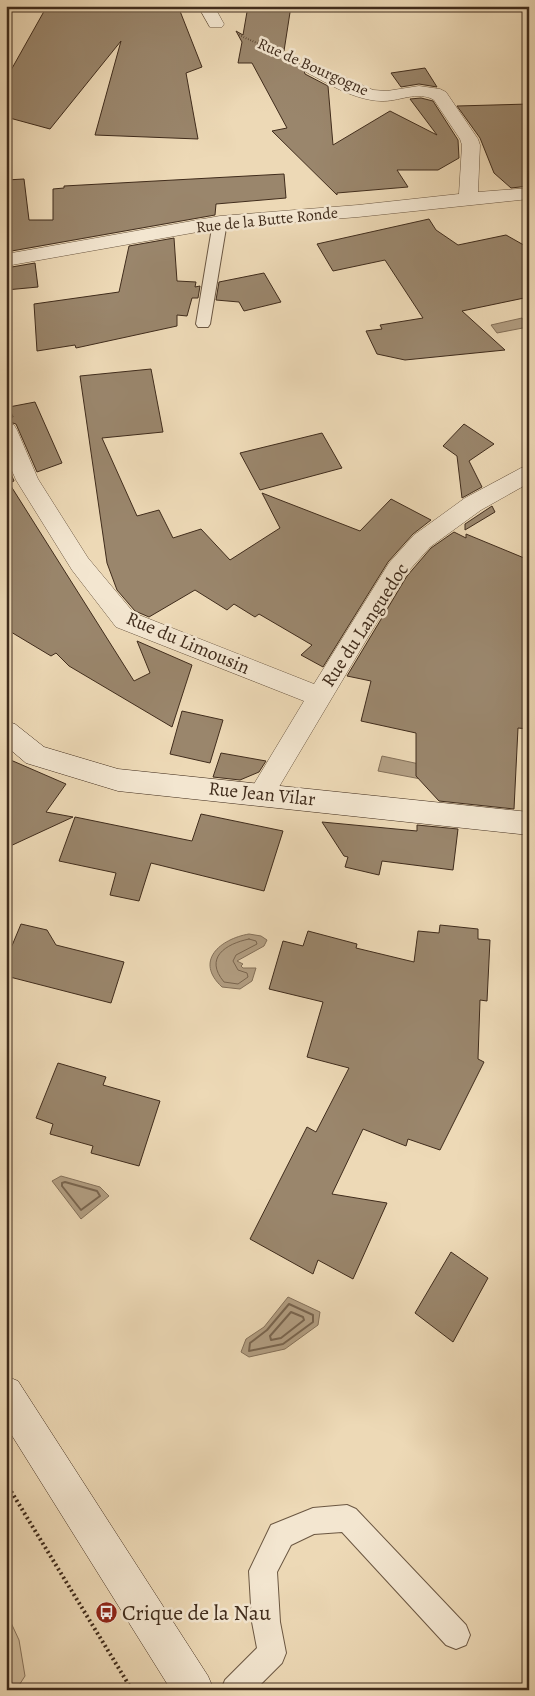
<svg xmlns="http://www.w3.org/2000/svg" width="535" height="1696" font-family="Alegreya,serif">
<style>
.green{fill:#d0bc9c;stroke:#88745c}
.water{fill:#b29e82;stroke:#847059}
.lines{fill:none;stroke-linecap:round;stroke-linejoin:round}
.shore-far1{stroke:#79654f;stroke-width:1}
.shore{stroke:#79654f;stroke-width:2}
.building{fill:#9a866c;stroke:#402c1c}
.lane-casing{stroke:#6b5742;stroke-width:2}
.street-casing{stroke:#6b5742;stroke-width:1}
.secondary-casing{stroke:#402c1c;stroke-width:1}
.path-far1{stroke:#402c1c;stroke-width:2;stroke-dasharray:0.5 2;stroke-linecap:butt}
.path{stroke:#402c1c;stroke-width:4;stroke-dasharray:2 3;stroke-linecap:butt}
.lane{fill:#f3e6d0;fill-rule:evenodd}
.street{fill:#f3e6d0;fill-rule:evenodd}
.secondary{fill:#f3e6d0;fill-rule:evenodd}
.labels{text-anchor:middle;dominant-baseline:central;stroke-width:5;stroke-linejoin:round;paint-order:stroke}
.far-street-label{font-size:16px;fill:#402c1c;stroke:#f3e6d0}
.street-label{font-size:19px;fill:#402c1c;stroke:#f3e6d0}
.near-poi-label{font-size:22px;fill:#402c1c;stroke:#f3e6d0;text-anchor:start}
</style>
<rect width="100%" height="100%" fill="#edd9b6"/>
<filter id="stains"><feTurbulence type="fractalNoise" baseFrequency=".004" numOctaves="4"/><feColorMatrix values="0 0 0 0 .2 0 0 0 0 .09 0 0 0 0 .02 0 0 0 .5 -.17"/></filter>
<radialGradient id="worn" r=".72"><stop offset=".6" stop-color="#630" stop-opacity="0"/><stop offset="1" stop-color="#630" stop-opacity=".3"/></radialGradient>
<!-- green -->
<path class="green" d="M 6,1612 L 19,1640 L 25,1676 L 16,1690 L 6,1690 Z"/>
<!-- water -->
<path class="water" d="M 522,318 L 528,327 L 497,333 L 491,325 Z
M 382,756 L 424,765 L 421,779 L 378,771 Z
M 249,934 L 261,936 L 267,940 L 264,946 L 237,961 L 243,964 L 241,966 L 243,968 L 256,968 L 252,981 L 240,989 L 222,987 C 194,961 220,939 249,934 Z
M 61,1176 L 100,1187 L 109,1196 L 81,1219 L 52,1181 Z
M 288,1297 L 320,1312 L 318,1325 L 285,1349 L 249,1357 L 241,1352 L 246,1339 L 264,1327 Z"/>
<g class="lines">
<!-- shore-far1 -->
<path class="shore-far1" d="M 249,939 L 256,941 L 257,944 L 236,955 L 233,961 L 238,970 L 247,973 L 248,977 L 238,984 L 224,982 C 204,958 225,944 249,939 Z"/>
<!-- shore -->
<path class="shore" d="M 65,1182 L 97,1191 L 100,1196 L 81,1210 L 62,1186 L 62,1183 Z
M 289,1304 L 313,1315 L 313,1322 L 283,1344 L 249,1351 L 250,1343 L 267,1330 Z
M 291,1312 L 303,1317 L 304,1320 L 281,1338 L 271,1340 L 270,1336 Z"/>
</g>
<!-- building -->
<path class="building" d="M 47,6 L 178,6 L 202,67 L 186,73 L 198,139 L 95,135 L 121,41 L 50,129 L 6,117 L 6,79 Z
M 248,6 L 291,6 L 284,51 L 280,54 L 303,66 L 305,74 L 328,86 L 333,145 L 390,111 L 437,135 L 410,99 L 421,98 L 433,101 L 458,140 L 459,158 L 438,170 L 397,170 L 408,187 L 337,193 L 337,195 L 272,131 L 287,128 L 252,63 L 238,63 L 242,42 L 236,31 L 243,35 Z
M 425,68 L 437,87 L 419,84 L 401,87 L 391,73 Z
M 529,104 L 529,186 L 511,188 L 494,173 L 480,138 L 457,106 Z
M 284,174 L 286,198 L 216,204 L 215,215 L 6,252 L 6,180 L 24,179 L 29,220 L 53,220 L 53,189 L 64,188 L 64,186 Z
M 429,219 L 436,230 L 458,245 L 506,235 L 529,248 L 529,297 L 462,311 L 505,350 L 405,360 L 377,354 L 366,331 L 382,329 L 380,325 L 423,318 L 385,260 L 333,271 L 317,244 Z
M 174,238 L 177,281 L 196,282 L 195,287 L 200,286 L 198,298 L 192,298 L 187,316 L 177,315 L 177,326 L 76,348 L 75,345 L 37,351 L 34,304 L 119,292 L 129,246 Z
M 35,263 L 38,287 L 6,290 L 6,268 Z
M 264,273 L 281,302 L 244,311 L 239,302 L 216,300 L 219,282 Z
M 151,369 L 163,432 L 102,438 L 137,516 L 159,510 L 173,538 L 201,529 L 230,560 L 280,528 L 262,493 L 360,531 L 391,499 L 431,520 L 413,534 L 388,562 L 323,667 L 301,655 L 312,645 L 259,614 L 255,617 L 234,604 L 227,610 L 195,590 L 149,617 L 135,611 L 117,590 L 107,563 L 80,376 Z
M 35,402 L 62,463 L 37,472 L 16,424 L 6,421 L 6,418 L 13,417 L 9,407 Z
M 464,424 L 494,444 L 469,461 L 482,487 L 462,498 L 457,456 L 443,446 Z
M 322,433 L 342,468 L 260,490 L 240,453 Z
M 6,462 L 14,481 L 9,483 L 134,681 L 150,673 L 137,641 L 192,665 L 172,727 L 69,666 L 56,653 L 51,656 L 6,629 Z
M 492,506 L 495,512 L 465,530 L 465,524 Z
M 454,532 L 466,538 L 466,534 L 529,560 L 529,729 L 518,728 L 514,809 L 439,801 L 416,776 L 416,733 L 361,721 L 371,681 L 347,676 L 407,576 L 431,548 Z
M 182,711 L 223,720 L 210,763 L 170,754 Z
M 221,753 L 266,761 L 259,772 L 240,780 L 213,777 Z
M 6,758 L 66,784 L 46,812 L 73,817 L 6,848 Z
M 201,814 L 283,831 L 264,891 L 151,863 L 139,901 L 110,895 L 116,873 L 59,861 L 75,817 L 192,841 Z
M 322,822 L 417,831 L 417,825 L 458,829 L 453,870 L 382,861 L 379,875 L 345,867 L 348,857 L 344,856 Z
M 21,924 L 47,930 L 56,945 L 124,962 L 111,1003 L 6,976 L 6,960 Z
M 440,925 L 478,929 L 478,939 L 490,940 L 487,1001 L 480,1000 L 478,1059 L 484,1062 L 440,1150 L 408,1139 L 406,1146 L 363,1129 L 332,1194 L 387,1203 L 353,1279 L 318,1260 L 313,1274 L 250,1239 L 307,1127 L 316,1132 L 349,1068 L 307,1057 L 323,1002 L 269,989 L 283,941 L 303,946 L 308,931 L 357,944 L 356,948 L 414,962 L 418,931 L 439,933 Z
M 58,1063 L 106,1077 L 103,1085 L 160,1101 L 139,1166 L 91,1153 L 93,1146 L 50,1134 L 53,1124 L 36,1118 Z
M 451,1252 L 488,1278 L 453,1342 L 415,1313 Z"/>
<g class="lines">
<defs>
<path id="lane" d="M 220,218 L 227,222 L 210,324 L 208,327 L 198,327 L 196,324 L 213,222 Z
M 347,1505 L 356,1509 L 466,1625 L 470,1635 L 466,1645 L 456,1649 L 446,1645 L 342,1532 L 314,1534 L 291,1545 L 277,1572 L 280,1622 L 286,1653 L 282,1663 L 255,1690 L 221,1690 L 225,1680 L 257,1648 L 252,1622 L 249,1571 L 271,1525 L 313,1508 Z"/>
<path id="street" d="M 198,6 L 214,6 L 224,24 L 222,27 L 210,27 Z
M 312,63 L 373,90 L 387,91 L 419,86 L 440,89 L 446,92 L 478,139 L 480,145 L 478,192 L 529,188 L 529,199 L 358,217 L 220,228 L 6,266 L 6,254 L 220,216 L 358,205 L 459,194 L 462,145 L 460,139 L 434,100 C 418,90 398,102 381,101 C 354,100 329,84 306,72 L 304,68 L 306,64 Z
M 6,423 L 14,425 L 17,430 L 38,479 L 88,558 L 134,613 L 314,684 L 389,563 L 414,535 L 465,498 L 521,468 L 529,465 L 529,483 L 481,510 L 430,547 L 405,575 L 270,802 L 261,805 L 252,802 L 248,794 L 304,701 L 116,627 L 72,570 L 16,480 L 6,457 Z"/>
<path id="secondary" d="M 6,721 L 15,724 L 44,747 L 118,769 L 529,812 L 529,835 L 118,791 L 26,763 L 6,746 Z
M 6,1376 L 18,1381 L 208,1676 L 214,1690 L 171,1690 L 6,1426 Z"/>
</defs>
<!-- lane casing -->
<use href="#lane" class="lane-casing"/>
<!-- street casing -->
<use href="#street" class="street-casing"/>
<!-- secondary casing -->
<use href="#secondary" class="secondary-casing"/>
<!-- path-far1 -->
<path class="path-far1" d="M 239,35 L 290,58"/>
<!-- path -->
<path class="path" d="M 6,1483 L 132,1690"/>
<!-- lane -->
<use href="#lane" class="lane"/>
<!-- street -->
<use href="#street" class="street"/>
<!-- secondary -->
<use href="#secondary" class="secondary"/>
</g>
<!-- icons -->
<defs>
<symbol id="bus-disc" viewBox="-11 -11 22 22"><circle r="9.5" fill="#8f2418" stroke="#f3e6d0"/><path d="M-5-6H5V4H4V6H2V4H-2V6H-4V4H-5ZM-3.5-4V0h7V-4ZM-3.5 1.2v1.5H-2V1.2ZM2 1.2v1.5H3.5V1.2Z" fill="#fff"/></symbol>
</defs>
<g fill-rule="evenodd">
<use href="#bus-disc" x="94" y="1600" width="25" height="25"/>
</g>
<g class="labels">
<!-- far-street labels -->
<g class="far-street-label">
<text transform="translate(313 67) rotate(24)">Rue de Bourgogne</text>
<text transform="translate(267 220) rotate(-6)">Rue de la Butte Ronde</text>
</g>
<!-- street labels -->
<g class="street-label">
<text transform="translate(365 625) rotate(-57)">Rue du Languedoc</text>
<text transform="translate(188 643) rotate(23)">Rue du Limousin</text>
<text transform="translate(262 794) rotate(6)">Rue Jean Vilar</text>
</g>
<!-- near-poi labels -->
<g class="near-poi-label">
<text x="122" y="1613">Crique de la Nau</text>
</g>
</g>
<!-- margin -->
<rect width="535" height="1696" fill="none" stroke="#edd9b6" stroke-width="25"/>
<rect x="8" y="8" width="520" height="1681" fill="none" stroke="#402c1c" stroke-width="2.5"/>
<rect x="12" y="12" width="510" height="1671" fill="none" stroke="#402c1c"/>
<rect width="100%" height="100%" filter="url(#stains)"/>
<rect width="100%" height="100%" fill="url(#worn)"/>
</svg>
